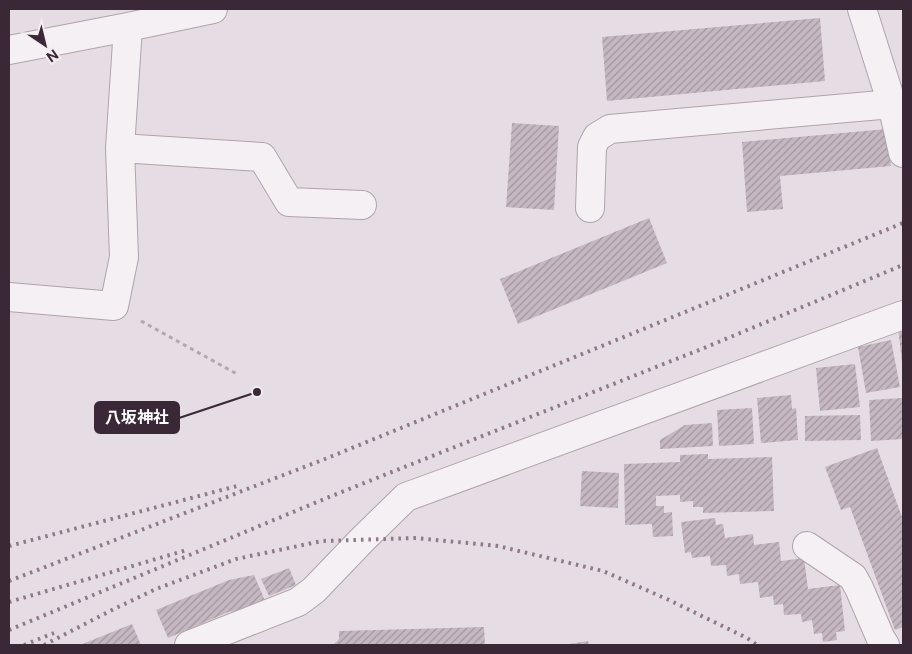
<svg xmlns="http://www.w3.org/2000/svg" width="912" height="654" font-family="'Public Sans','Noto Sans JP',sans-serif">
<style>
.building{fill:url(#building-hatch)}
.lines{fill:none;stroke-linecap:round;stroke-linejoin:round}
.minor-casing{stroke:#afa3ac;stroke-width:30}
.path{stroke:#b1a8af;stroke-width:3;stroke-dasharray:4 4;stroke-linecap:butt}
.minor{stroke:#f4f0f3;stroke-width:28}
.rail{stroke:#8e7889;stroke-width:4;stroke-dasharray:2.5 5;stroke-linecap:butt}
.leader{fill:none;stroke:#3b2836;stroke-width:2}
.callout-dot{fill:#3b2836;stroke:#f4ecf2;stroke-width:2}
.callout{fill:#3b2836;stroke:#3b2836;stroke-width:2}
.callout-label{font-size:16px;text-anchor:middle;font-weight:bold;fill:#fff}
</style>
<defs>
<pattern id="building-hatch" width="6" height="6" patternUnits="userSpaceOnUse" patternTransform="scale(1.25)"><rect width="6" height="6" fill="#c5b8c2"/><path d="M-1 1l2-2M0 6l6-6M5 7l2-2" fill="none" stroke="#a1969e"/></pattern>
</defs>
<rect width="100%" height="100%" fill="#e6dde4"/>
<!-- building -->
<path class="building" d="M 820,18 L 825,81 L 607,101 L 602,37 Z
M 512,123 L 559,126 L 554,210 L 506,207 Z
M 887,129 L 891,166 L 780,176 L 783,209 L 747,212 L 742,142 Z
M 649,218 L 667,263 L 518,324 L 500,279 Z
M 903,326 L 903,362 L 902,362 L 898,327 Z
M 891,340 L 900,387 L 866,393 L 858,347 Z
M 855,364 L 860,407 L 820,411 L 816,368 Z
M 791,395 L 792,409 L 796,408 L 798,440 L 761,443 L 757,398 Z
M 903,398 L 903,439 L 871,441 L 869,400 Z
M 752,408 L 754,444 L 719,446 L 717,410 Z
M 860,415 L 861,440 L 805,441 L 805,416 Z
M 712,423 L 713,446 L 660,449 L 660,440 L 685,425 Z
M 877,448 L 903,520 L 903,627 L 895,630 L 850,507 L 841,510 L 825,467 Z
M 708,454 L 708,459 L 772,457 L 774,511 L 703,513 L 703,507 L 693,507 L 693,501 L 680,502 L 680,495 L 656,496 L 656,506 L 664,506 L 664,513 L 672,512 L 673,536 L 653,537 L 652,524 L 625,525 L 624,464 L 680,462 L 680,455 Z
M 582,471 L 619,473 L 618,508 L 580,506 Z
M 715,518 L 716,525 L 723,524 L 725,538 L 753,534 L 754,545 L 779,542 L 781,561 L 804,558 L 808,589 L 840,585 L 845,631 L 836,632 L 837,640 L 823,642 L 822,633 L 814,634 L 812,620 L 802,622 L 801,614 L 784,615 L 783,604 L 774,605 L 773,596 L 760,598 L 758,582 L 740,584 L 739,574 L 727,576 L 726,565 L 711,566 L 710,556 L 692,558 L 691,552 L 685,553 L 681,522 Z
M 289,568 L 296,585 L 269,596 L 261,579 Z
M 254,575 L 266,603 L 234,616 L 231,611 L 168,638 L 156,610 L 229,580 Z
M 132,624 L 141,645 L 80,645 Z
M 484,627 L 485,645 L 333,645 L 339,639 L 339,631 Z
M 588,641 L 589,645 L 570,645 L 569,644 Z"/>
<g class="lines">
<defs>
<path id="minor" d="M 862,9 L 892,104 L 903,153
M 9,50 L 128,27 L 213,9
M 120,148 L 262,157 L 289,202 L 362,205
M 590,208 L 592,147 L 597,137 L 610,129 L 892,104
M 9,297 L 114,306 L 124,257 L 120,148 L 128,27
M 807,546 L 853,577 L 859,588 L 881,639 L 885,645
M 189,645 L 298,602 L 314,590 L 362,540 L 406,497 L 903,315"/>
</defs>
<!-- minor casing -->
<use href="#minor" class="minor-casing"/>
<!-- path -->
<path class="path" d="M 141,321 L 237,374"/>
<!-- minor -->
<use href="#minor" class="minor"/>
<!-- rail -->
<path class="rail" d="M 9,546 L 237,486
M 9,581 L 325,459 L 903,223
M 9,602 L 187,550
M 9,630 L 334,495 L 704,348 L 903,265
M 24,645 L 54,633
M 44,645 L 114,609 L 156,589 L 236,559 L 322,541 L 416,538 L 498,546 L 603,571 L 669,600 L 747,638 L 757,645"/>
</g>
<!-- callouts -->
<path class="leader" d="M257 392L179 418"/>
<circle class="callout-dot" cx="257" cy="392" r="5"/>
<rect class="callout" x="95" y="402" width="84" height="31" rx="5"/>
<g class="callout-label">
<text x="137" y="423">八坂神社</text>
</g>
<!-- border -->
<rect width="912" height="654" fill="none" stroke="#3b2836" stroke-width="20"/>
<!-- north arrow -->
<g transform="translate(45 45) rotate(145)" stroke="#f4ecf2" stroke-width="4" paint-order="stroke">
<path d="M0-4L9 19L0 12L-9 19Z" fill="#3b2836"/>
<text y="-8" font-size="14" font-weight="bold" text-anchor="middle" fill="#3b2836">N</text>
</g>
</svg>
